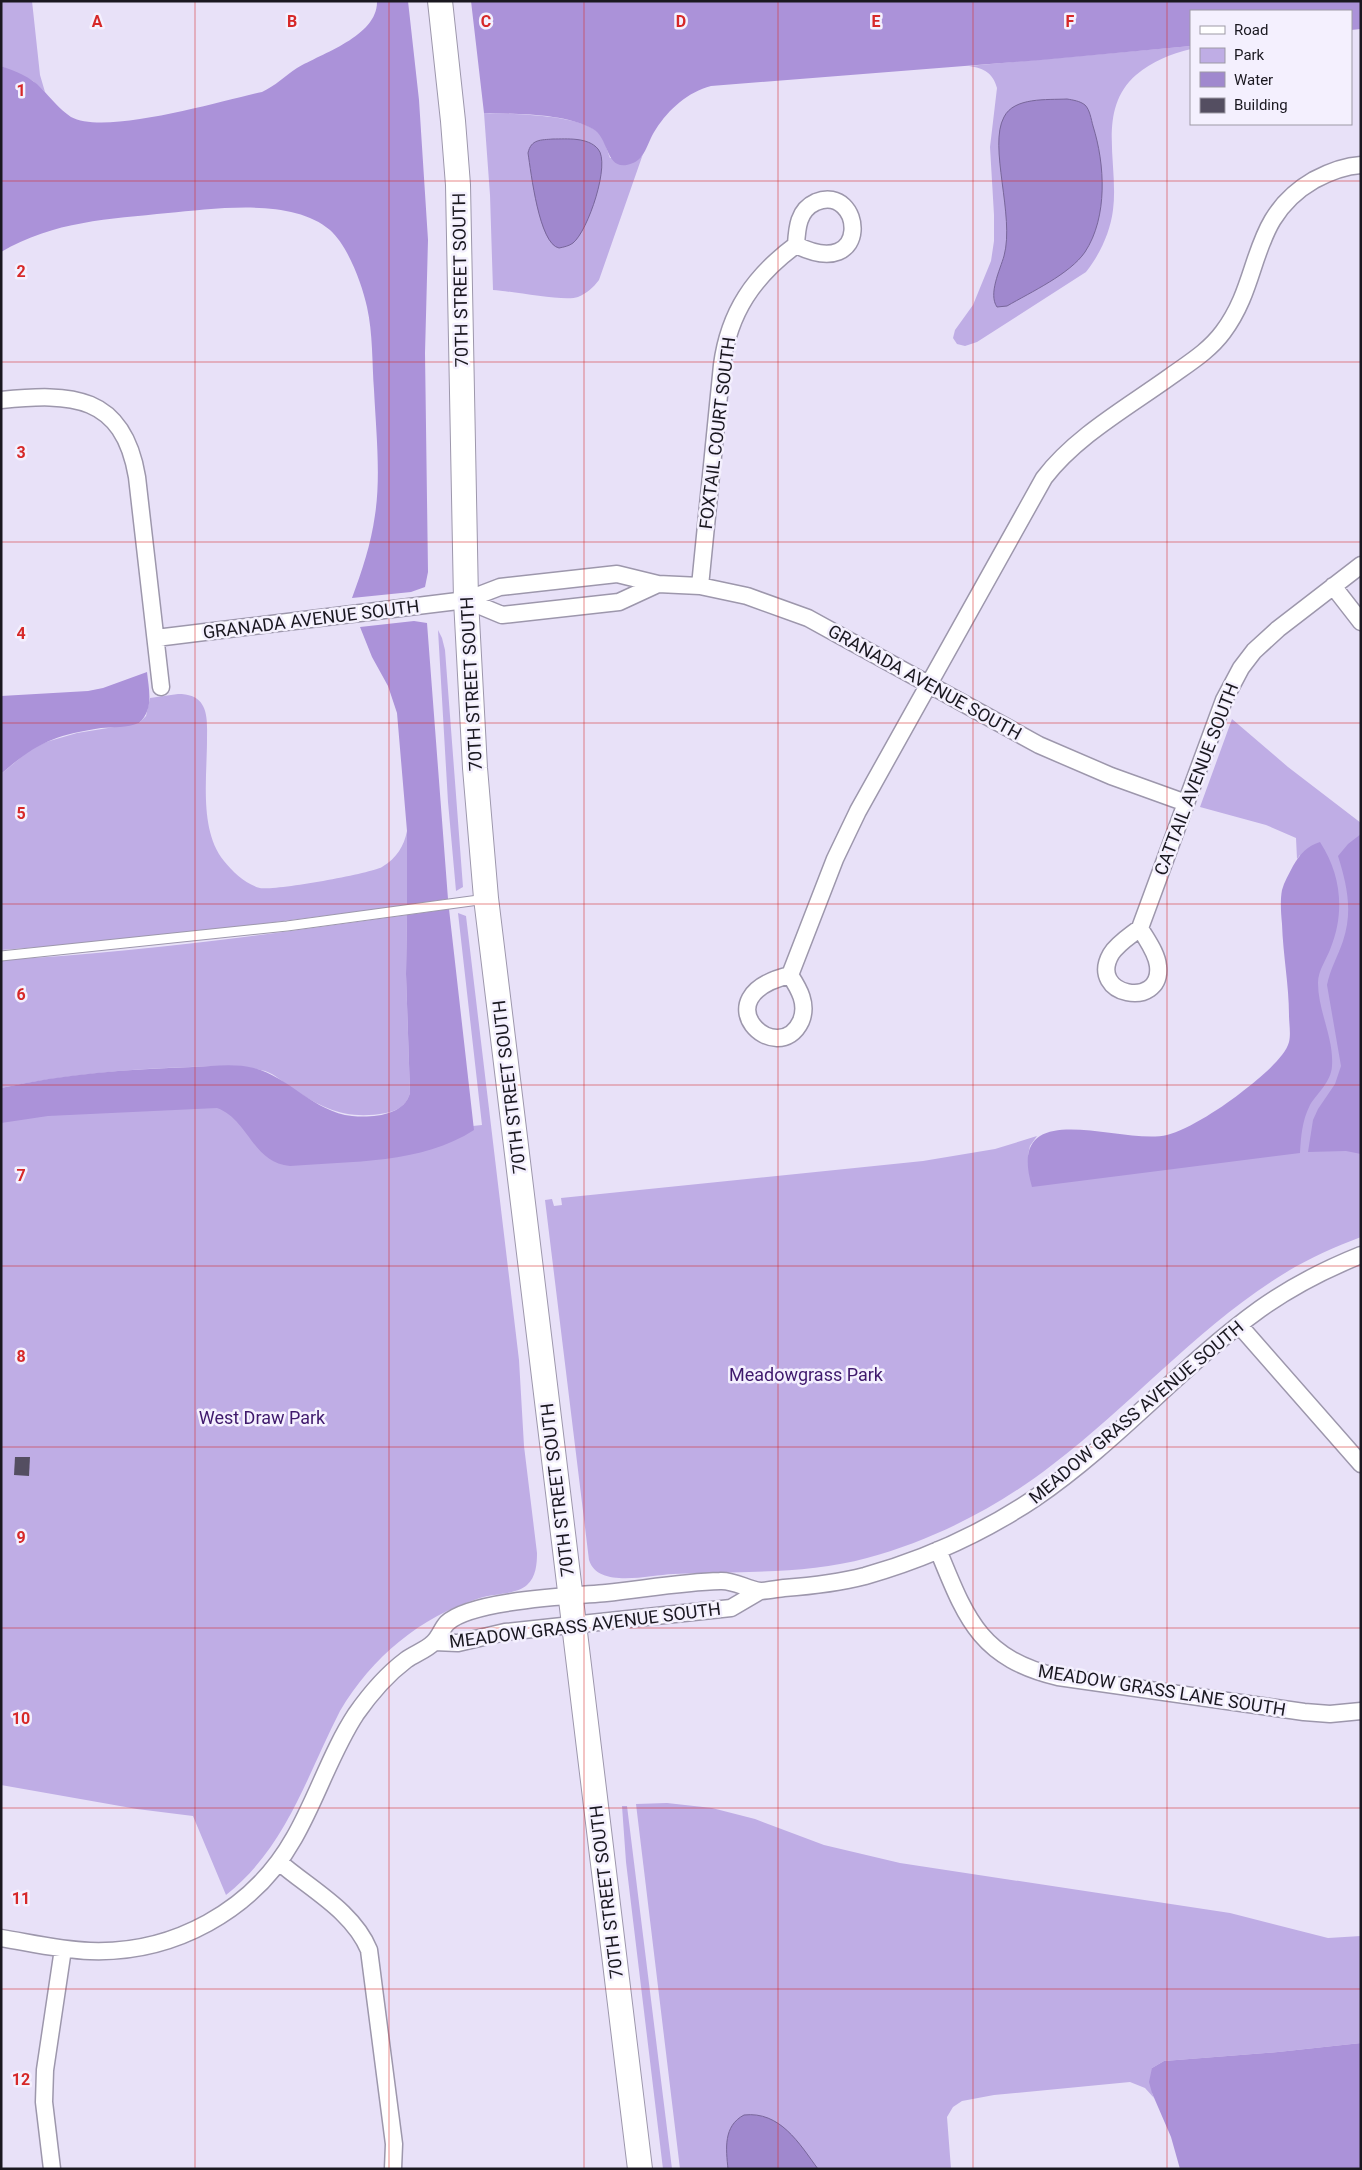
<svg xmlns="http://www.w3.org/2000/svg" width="1362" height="2170" font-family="Roboto,sans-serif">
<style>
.green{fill:#bfade5}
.forest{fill:#ab92d9}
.water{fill:#a088ce;stroke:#78669a}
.building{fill:#544e61}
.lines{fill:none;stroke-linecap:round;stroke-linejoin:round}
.lane-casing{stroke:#9d97ac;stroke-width:11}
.street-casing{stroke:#9d97ac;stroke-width:19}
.secondary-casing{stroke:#9d97ac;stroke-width:26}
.lane{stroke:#fff;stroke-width:9}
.street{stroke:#fff;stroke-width:16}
.secondary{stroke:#fff;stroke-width:24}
.grid{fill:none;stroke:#d62828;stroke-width:1;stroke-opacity:0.55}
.labels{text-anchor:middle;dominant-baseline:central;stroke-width:5;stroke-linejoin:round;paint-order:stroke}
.street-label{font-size:18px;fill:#1a1820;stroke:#f4f0fe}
.park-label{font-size:18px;fill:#3f196c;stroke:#f4f0fe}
.grid-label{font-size:16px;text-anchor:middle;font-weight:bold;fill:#d62828;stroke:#f4f0fe;stroke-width:5;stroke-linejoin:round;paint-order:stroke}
</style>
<rect width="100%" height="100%" fill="#e8e1f8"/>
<!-- green -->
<path class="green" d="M 1,1 L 32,1 L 40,75 L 45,92 L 33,81 L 1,66 Z
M 1191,46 L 1191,49 C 1170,54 1153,61 1136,75 C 1096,110 1119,164 1113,210 C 1110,233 1100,254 1086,272 L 977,342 L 965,346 L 957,344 L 953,338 L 955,330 L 973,305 L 991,261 L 994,241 L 994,215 L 990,147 L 997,88 C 993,73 984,68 969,66 Z
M 484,113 C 511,114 579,114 599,133 C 605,140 607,150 610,158 L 641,157 L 644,151 L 599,280 C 593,288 587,293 578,297 C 565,302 512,291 493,290 L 490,195 Z
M 438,630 L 442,638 L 445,650 L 463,887 L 456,891 L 448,802 Z
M 178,694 C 188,694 198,696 203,706 C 208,715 207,729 207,740 C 207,778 199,830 224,861 C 233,872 245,884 260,888 C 274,891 369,874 382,867 C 397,858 404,846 407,831 L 407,905 C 272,923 137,940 1,950 L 1,774 L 31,749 L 46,742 L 77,733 L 139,723 L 146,716 L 150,698 Z
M 1232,719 L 1288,767 L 1361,823 L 1361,1237 C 1332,1248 1303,1261 1277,1278 C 1195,1330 1130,1406 1052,1465 C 998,1507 934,1540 867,1558 C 805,1575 737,1571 673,1574 C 649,1575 598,1589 589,1560 L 545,1200 L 552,1199 L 554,1206 L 562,1205 L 561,1198 L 923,1161 L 995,1149 L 1037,1136 L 1030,1146 L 1028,1155 L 1177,1138 L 1302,1059 L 1300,855 L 1297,859 L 1296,838 L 1266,825 L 1200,807 Z
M 458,913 L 466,916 L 519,1360 L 524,1446 L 537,1553 C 537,1564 536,1577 527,1585 C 516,1595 494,1593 480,1598 C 420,1617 372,1657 340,1711 C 307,1775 286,1848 226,1895 L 193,1816 L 137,1809 L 1,1785 L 1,1103 L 253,1078 L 260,1149 L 482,1125 Z
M 407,915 L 406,974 L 410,1093 C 407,1105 397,1111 386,1113 C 348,1120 325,1110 293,1089 C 284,1083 275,1074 265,1071 C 240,1064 215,1066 189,1067 C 127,1069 62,1075 1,1088 L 1,960 C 137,952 273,934 407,915 Z
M 667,1803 L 712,1808 L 755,1819 L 824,1845 L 900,1863 L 1230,1913 L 1328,1938 L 1361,1936 L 1361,2043 L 1278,2052 L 1164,2061 L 1152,2068 L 1152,2093 L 1154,2098 L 1145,2088 L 1130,2082 L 994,2095 L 962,2101 L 953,2107 L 947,2117 L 951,2169 L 680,2169 L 636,1804 Z
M 622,1806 L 627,1806 L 672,2169 L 663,2169 L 626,1862 Z"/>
<!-- forest -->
<path class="forest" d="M 377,1 L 408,1 L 419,100 L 428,240 L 425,353 L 428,572 L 425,587 L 411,592 L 352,598 C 362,571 371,544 375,515 C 381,476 376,430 374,390 C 372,363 373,334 367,307 C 362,284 348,246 330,230 C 292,197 214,209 168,213 C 109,219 54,221 1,252 L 1,66 C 15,71 31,77 41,88 C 51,98 59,109 71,117 C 105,136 221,101 262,92 C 275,86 285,76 297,68 C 322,53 378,36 377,1 Z
M 471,1 L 1361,1 L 1361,29 L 1351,30 L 1351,11 L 1191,11 L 1191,46 L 1041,60 L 711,86 C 688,92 669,109 656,129 C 648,140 646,158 633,163 C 605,175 610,138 593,129 C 564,113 516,114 484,113 Z
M 414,621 L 427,623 L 448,899 L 407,905 L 407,831 L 397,713 L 388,686 L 372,657 L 360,627 Z
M 147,672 C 149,690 154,710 139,723 C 127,728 113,727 101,728 C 55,735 36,743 1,774 L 1,696 L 88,691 L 103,688 Z
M 1361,834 L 1361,1154 L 1346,1151 L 1308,1152 L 1313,1120 L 1318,1109 L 1335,1084 L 1341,1066 L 1327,985 C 1330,969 1338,956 1343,941 C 1353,911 1347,885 1338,856 L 1348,844 Z
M 1320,842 C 1341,874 1345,912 1331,947 C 1327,959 1318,970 1318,983 C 1318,1011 1334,1038 1332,1066 C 1331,1082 1318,1092 1310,1105 C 1302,1121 1301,1136 1300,1153 L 1032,1187 C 1004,1092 1121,1146 1167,1135 C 1188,1130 1226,1105 1243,1091 C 1256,1081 1285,1058 1289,1042 C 1291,1034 1289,1023 1289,1015 C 1289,985 1283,955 1282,924 C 1281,913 1280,901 1282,890 C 1284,882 1289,874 1293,866 C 1300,854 1307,846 1320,842 Z
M 449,909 L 474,1130 C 422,1164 351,1161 290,1166 C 252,1162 248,1119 217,1108 L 48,1116 L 1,1123 L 1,1088 C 64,1074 129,1069 193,1067 C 213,1066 235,1063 254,1068 C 289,1077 314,1112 352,1116 C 371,1118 404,1116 410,1093 L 406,974 L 407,915 Z
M 1361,2043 L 1361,2169 L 1180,2169 L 1171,2137 L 1152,2093 L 1149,2082 L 1152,2068 L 1164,2061 L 1278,2052 Z"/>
<!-- water -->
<path class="water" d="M 1067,99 C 1073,100 1080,101 1085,105 C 1090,110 1091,119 1093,126 C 1105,164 1108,217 1085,252 C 1070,274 1031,292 1007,306 L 997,307 C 988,294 1000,270 1004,256 C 1015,216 988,146 1004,117 C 1014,97 1047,100 1067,99 Z
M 553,139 C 567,139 588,137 598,149 C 611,163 588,231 573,243 C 569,246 564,247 559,248 C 539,244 531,172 528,153 C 531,139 541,140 553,139 Z
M 744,2115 C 780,2111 799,2143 818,2169 L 728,2169 C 726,2149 723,2126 744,2115 Z"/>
<!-- building -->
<path class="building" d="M 15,1457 L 30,1457 L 29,1476 L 14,1475 Z"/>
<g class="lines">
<defs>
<path id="lane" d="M 1,956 L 287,926 L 486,899"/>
<path id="street" d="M 1,400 C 71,393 123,394 137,477 L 161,687
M 700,586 L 722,365 C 729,312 754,276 796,245 C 873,283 863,183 816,202 C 798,210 797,228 796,245
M 1333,586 L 1361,622
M 466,600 L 502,615 L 619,602 L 658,584
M 156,638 L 466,600 L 500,587 L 617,574 L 658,584 L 700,586 L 747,596 L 808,618 L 1039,745 L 1111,776 L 1186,803
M 1140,928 C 1146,939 1157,953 1158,966 C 1163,1010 1087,996 1111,954 C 1118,943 1130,936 1140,928 L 1224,700 L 1241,668 L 1254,651 L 1278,629 L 1361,565
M 790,975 C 799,989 808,1004 801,1021 C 778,1071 699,997 790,975 L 835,859 L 858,811 L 1044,478 C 1076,436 1128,407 1171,376 C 1189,363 1209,351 1223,332 C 1263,279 1248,218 1314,180 C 1329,172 1344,166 1361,165
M 1239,1325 L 1361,1464
M 938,1550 C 966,1618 979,1658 1058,1677 L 1304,1712 L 1330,1714 L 1361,1711
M 434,1642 L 458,1643 L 505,1632 L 731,1608 L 760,1591
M 279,1862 C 310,1889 353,1911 369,1950 L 394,2144 L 393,2169
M 1,1938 C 31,1943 60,1950 90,1951 C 173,1954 253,1911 294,1838 C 317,1798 331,1752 356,1714 C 370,1694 386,1675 406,1660 C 414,1654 426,1650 433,1643 C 439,1638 442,1628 447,1623 C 471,1600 572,1596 606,1593 C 644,1589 682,1582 720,1581 C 734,1580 746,1589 760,1591 C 767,1591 776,1589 784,1588 C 811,1586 838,1583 865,1576 C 925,1559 983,1533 1035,1498 C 1116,1443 1181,1366 1260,1309 C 1291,1287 1326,1269 1361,1255
M 52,2169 L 44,2102 L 45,2070 L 63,1949"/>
<path id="secondary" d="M 440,1 L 453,121 L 458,185 L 466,600 L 475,768 L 486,898 L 640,2169"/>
</defs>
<!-- lane casing -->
<use href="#lane" class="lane-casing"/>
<!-- street casing -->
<use href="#street" class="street-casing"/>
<!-- secondary casing -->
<use href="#secondary" class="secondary-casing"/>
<!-- lane -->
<use href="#lane" class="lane"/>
<!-- street -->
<use href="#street" class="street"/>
<!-- secondary -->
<use href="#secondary" class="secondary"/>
</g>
<!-- grid -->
<path class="grid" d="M 195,1 L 195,2169M 389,1 L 389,2169M 584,1 L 584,2169M 778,1 L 778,2169M 973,1 L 973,2169M 1167,1 L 1167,2169M 1,181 L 1361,181M 1,362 L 1361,362M 1,542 L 1361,542M 1,723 L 1361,723M 1,904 L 1361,904M 1,1085 L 1361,1085M 1,1266 L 1361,1266M 1,1447 L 1361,1447M 1,1628 L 1361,1628M 1,1808 L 1361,1808M 1,1989 L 1361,1989"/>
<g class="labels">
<!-- street labels -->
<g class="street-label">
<text transform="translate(460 280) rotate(-91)">70TH STREET SOUTH</text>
<text transform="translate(717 433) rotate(-83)">FOXTAIL COURT SOUTH</text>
<text transform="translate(311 619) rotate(-7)">GRANADA AVENUE SOUTH</text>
<text transform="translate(925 682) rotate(29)">GRANADA AVENUE SOUTH</text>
<text transform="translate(471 684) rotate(-93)">70TH STREET SOUTH</text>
<text transform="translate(1196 779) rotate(-69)">CATTAIL AVENUE SOUTH</text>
<text transform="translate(509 1087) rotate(-97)">70TH STREET SOUTH</text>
<text transform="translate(1136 1412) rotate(-40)">MEADOW GRASS AVENUE SOUTH</text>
<text transform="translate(557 1490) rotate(-97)">70TH STREET SOUTH</text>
<text transform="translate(585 1625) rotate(-7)">MEADOW GRASS AVENUE SOUTH</text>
<text transform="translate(1162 1690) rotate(9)">MEADOW GRASS LANE SOUTH</text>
<text transform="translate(606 1892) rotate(-97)">70TH STREET SOUTH</text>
</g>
<!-- park labels -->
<g class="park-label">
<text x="806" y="1374">Meadowgrass Park</text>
<text x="262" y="1417">West Draw Park</text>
</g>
</g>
<g class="grid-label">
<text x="97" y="27">A</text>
<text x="292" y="27">B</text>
<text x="486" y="27">C</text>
<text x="681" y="27">D</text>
<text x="876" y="27">E</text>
<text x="1070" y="27">F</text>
<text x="21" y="96">1</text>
<text x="21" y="277">2</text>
<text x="21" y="458">3</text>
<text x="21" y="639">4</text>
<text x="21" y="819">5</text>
<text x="21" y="1000">6</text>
<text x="21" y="1181">7</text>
<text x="21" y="1362">8</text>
<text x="21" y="1543">9</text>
<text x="21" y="1724">10</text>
<text x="21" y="1904">11</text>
<text x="21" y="2085">12</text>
</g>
<!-- border -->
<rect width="1362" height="2170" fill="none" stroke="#1a1820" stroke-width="5"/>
<!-- legend -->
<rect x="1190" y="10" width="162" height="115" fill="#f4f0fe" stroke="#9d9aa5"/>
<rect x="1200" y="26" width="25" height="8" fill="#ffffff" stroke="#9d9aa5"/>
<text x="1234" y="35" font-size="15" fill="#1a1820">Road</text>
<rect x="1200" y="48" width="25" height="15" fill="#bfade5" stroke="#9d9aa5"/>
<text x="1234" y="60" font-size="15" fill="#1a1820">Park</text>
<rect x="1200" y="72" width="25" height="15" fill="#a088ce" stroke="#9d9aa5"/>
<text x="1234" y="85" font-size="15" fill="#1a1820">Water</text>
<rect x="1200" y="98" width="25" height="15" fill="#544e61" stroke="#9d9aa5"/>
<text x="1234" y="110" font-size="15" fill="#1a1820">Building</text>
</svg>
